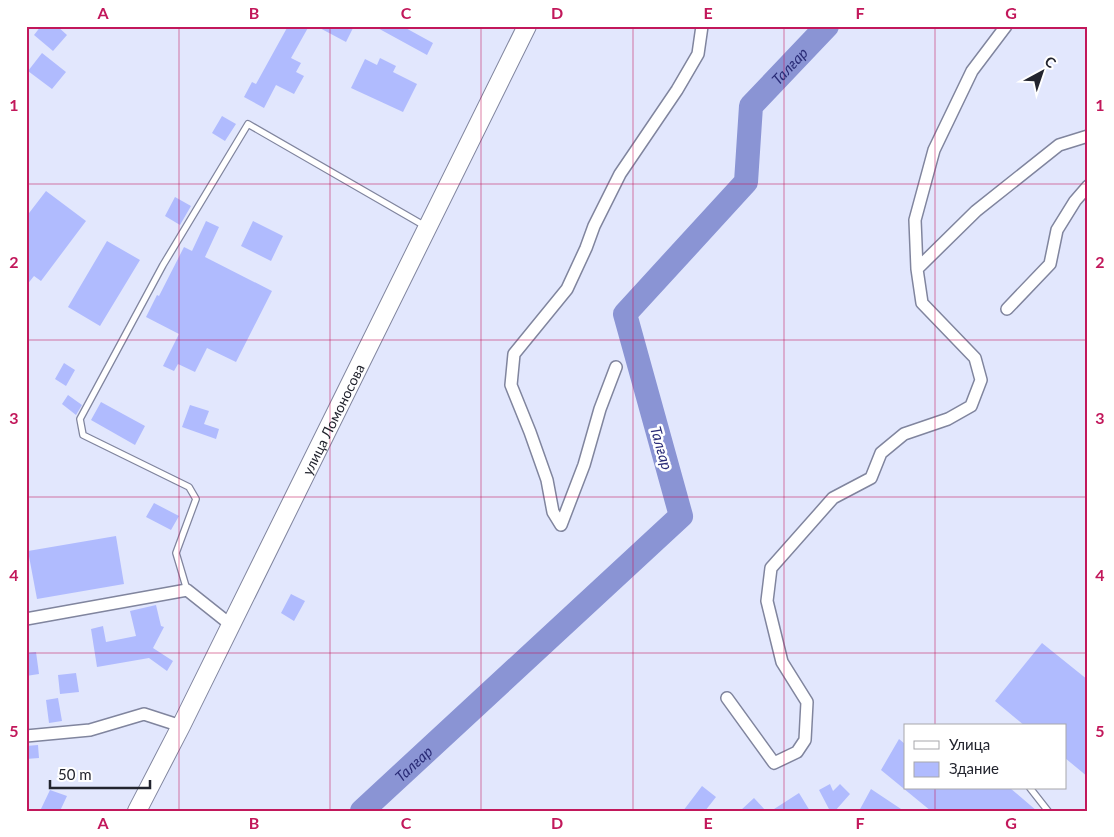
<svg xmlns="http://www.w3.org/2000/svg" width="1114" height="837" font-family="Lato,sans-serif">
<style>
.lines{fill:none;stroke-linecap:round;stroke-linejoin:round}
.river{stroke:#8a94d4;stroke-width:24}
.building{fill:#b0bbfe}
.service-casing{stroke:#80859e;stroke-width:8}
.minor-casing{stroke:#80859e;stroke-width:14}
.primary-casing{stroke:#80859e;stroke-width:20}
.service{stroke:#fff;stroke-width:5.5}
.minor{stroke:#fff;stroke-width:11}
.primary{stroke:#fff;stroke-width:18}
.grid{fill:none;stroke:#c2185b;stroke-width:1;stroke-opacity:0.55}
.labels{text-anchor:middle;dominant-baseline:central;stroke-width:5;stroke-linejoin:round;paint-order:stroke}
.street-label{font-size:14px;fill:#22242e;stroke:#fff}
.water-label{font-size:15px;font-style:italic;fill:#2a2c77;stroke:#fff}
.neatline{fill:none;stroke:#c2185b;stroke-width:2}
.grid-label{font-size:16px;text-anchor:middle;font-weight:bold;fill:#c2185b}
</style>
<rect width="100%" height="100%" fill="#e2e7fd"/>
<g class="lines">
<!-- river -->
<path class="river" id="s1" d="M 362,811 L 681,516 L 625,314 L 746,182 L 751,106 L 827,26"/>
</g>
<!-- building -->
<path class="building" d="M 41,26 L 57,26 L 67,35 L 53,51 L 34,35 Z
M 288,26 L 309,26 L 291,58 L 301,63 L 296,72 L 304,76 L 294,94 L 276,85 L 264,108 L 244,97 L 252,82 L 256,84 Z
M 316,26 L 354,26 L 346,42 Z
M 374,26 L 402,26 L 433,43 L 427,55 Z
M 42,53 L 66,72 L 52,89 L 28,71 Z
M 380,58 L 396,66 L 393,72 L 417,84 L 403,112 L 351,88 L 365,59 L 377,65 Z
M 222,116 L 236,124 L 225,141 L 212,133 Z
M 46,191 L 86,221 L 41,281 L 34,276 L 26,286 L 26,217 Z
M 175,197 L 191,206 L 180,225 L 165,216 Z
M 206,221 L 219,227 L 205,257 L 272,291 L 236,362 L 207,348 L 195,372 L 178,364 L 174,371 L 163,366 L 179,334 L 146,317 L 157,295 L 159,296 L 184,247 L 192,251 Z
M 253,221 L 283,236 L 271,261 L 241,246 Z
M 107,241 L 140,260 L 100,326 L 68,307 Z
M 64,363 L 75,370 L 66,386 L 55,379 Z
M 68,395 L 82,405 L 76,415 L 62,404 Z
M 101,402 L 145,426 L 135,445 L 91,420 Z
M 190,405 L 209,411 L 204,424 L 219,429 L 216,439 L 182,427 Z
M 154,503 L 179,516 L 171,530 L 146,517 Z
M 116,536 L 124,584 L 37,599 L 28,551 Z
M 291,594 L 305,601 L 294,621 L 281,613 Z
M 156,605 L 161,626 L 164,627 L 153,648 L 173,661 L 167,671 L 149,658 L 97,667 L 91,629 L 103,626 L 106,642 L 136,636 L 130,611 Z
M 1042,643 L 1088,680 L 1088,777 L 1065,758 L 1065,726 L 1025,726 L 995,701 Z
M 36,652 L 39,674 L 26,676 L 26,653 Z
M 76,673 L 79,692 L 60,694 L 58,675 Z
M 58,698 L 62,721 L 49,723 L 46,700 Z
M 899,739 L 905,744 L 905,788 L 1010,788 L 1037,811 L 931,811 L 881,770 Z
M 38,745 L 39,758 L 26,759 L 26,746 Z
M 830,784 L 833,791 L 840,784 L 850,794 L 835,811 L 830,811 L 819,790 Z
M 702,786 L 716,797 L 705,811 L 683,811 Z
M 871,789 L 904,811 L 859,811 Z
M 50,790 L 67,796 L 60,811 L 40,811 Z
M 799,793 L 810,811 L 771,811 Z
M 754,798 L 766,811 L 740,811 Z"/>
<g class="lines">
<defs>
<path id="service" d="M 187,590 L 176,553 L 196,499 L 189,487 L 83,435 L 80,419 L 163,265 L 248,124 L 425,226
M 1030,788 L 1048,811"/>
<path id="minor" d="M 1006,26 L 972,71 L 934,150 L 915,220 L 917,269 L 976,211 L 1059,145 L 1088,136
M 1007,309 L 1050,264 L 1057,230 L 1075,201 L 1088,186
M 616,367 L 600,409 L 584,465 L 561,525 L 553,512 L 547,480 L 530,432 L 511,385 L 514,354 L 567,289 L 586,248 L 594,226 L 620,174 L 677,90 L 698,54 L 702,26
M 26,619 L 187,590 L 231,625
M 727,698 L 774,763 L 797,752 L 805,740 L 807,702 L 782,662 L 767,601 L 771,568 L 833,498 L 871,478 L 881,453 L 904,434 L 948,419 L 971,406 L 981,380 L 975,358 L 922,303 L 917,269
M 26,736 L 90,730 L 144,714 L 181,726"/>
<g id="primary">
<path id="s2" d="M 137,811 L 181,726 L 527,26"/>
</g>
</defs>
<!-- service casing -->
<use href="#service" class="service-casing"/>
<!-- minor casing -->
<use href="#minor" class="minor-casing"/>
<!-- primary casing -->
<use href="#primary" class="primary-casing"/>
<!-- service -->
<use href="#service" class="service"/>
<!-- minor -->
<use href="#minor" class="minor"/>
<!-- primary -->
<use href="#primary" class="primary"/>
</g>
<!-- grid -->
<path class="grid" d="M 179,26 L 179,811M 330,26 L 330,811M 481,26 L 481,811M 633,26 L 633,811M 784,26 L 784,811M 935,26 L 935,726M 26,184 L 1088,184M 26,340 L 1088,340M 26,497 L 1088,497M 26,653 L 1088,653M 935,788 L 935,811"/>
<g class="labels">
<!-- street labels -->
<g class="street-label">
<text stroke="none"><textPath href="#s2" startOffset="438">улица Ломоносова</textPath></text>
</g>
<!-- water labels -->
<g class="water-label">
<text stroke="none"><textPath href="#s1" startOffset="955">Талғар</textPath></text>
<text transform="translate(662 448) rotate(74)">Талғар</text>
<text stroke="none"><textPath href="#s1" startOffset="70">Талғар</textPath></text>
</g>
</g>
<!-- border -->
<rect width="1114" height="837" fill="none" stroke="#ffffff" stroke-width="55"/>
<!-- legend -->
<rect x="904" y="724" width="162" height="65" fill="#ffffff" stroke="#a7a7ab"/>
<rect x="914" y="741" width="25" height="8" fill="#ffffff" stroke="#a7a7ab"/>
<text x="949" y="750" font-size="15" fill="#22242e">Улица</text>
<rect x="914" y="762" width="25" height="15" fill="#b0bbfe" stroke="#a7a7ab"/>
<text x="949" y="774" font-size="15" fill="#22242e">Здание</text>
<!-- north arrow -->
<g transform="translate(1042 72) rotate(40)" stroke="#ffffff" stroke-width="4" paint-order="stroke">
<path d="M0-4L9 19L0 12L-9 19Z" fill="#22242e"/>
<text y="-8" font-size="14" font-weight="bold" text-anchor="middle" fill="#22242e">С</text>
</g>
<!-- scale -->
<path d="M50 780v8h100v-8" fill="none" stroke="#22242e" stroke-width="2.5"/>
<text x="58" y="780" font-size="15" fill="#22242e" stroke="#ffffff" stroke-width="4" paint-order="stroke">50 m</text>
<rect x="28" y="28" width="1058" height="782" class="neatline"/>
<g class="grid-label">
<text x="103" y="19">A</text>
<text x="254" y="19">B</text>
<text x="406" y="19">C</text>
<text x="557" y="19">D</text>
<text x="708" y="19">E</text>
<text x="860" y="19">F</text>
<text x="1011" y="19">G</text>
<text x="14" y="111">1</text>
<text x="1100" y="111">1</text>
<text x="14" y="268">2</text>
<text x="1100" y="268">2</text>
<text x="14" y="424">3</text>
<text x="1100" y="424">3</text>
<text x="14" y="581">4</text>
<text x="1100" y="581">4</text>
<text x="14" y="737">5</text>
<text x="1100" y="737">5</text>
<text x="103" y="829">A</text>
<text x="254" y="829">B</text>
<text x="406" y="829">C</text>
<text x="557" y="829">D</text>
<text x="708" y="829">E</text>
<text x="860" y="829">F</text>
<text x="1011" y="829">G</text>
</g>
</svg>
